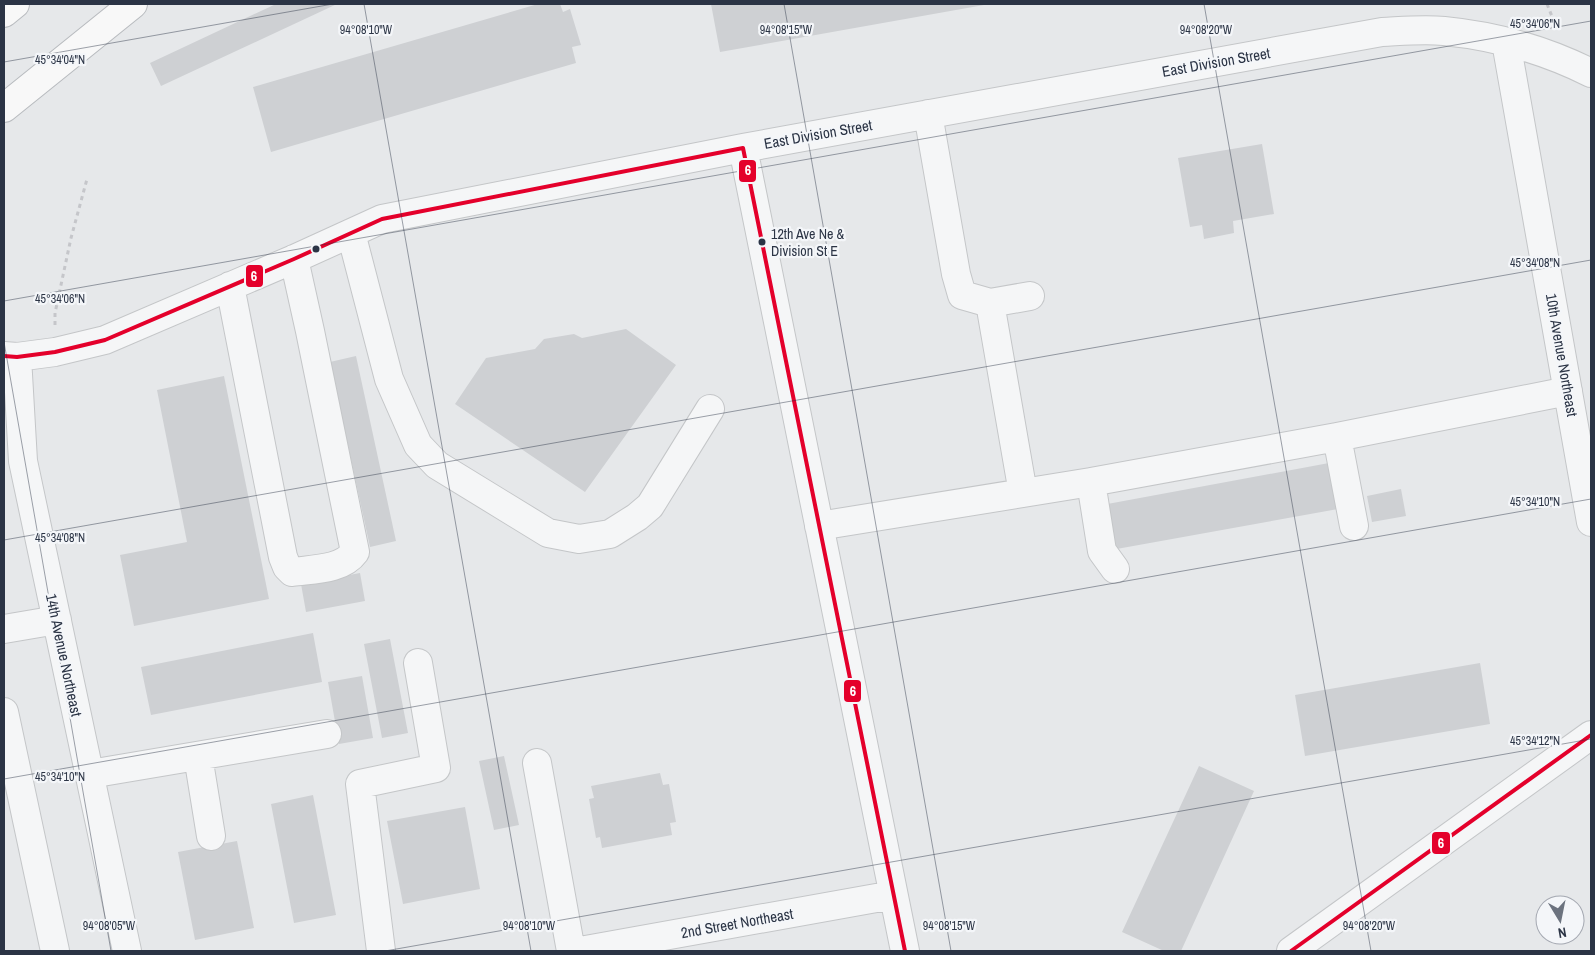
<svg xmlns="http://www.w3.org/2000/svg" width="1595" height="955" font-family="'Archivo Narrow',sans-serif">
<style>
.building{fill:#ced0d3}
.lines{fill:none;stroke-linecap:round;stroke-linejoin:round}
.minor-casing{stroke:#c4c6c8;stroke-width:30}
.highway-casing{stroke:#b8bbbf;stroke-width:30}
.path{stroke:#c5c6ca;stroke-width:3;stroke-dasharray:4 4;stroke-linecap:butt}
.minor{stroke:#f5f6f7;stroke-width:28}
.highway{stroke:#f8f8f8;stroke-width:28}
.bus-1-casing{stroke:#f4f6f9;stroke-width:8}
.bus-1{stroke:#e4002b;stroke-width:4}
.ticks{fill:none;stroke:#2b3445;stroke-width:1;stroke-opacity:0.45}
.bus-dot{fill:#2b3445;stroke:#f4f6f9;stroke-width:2}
.labels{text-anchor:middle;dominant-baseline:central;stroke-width:4.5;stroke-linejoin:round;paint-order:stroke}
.bus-label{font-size:14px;fill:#2b3445;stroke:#f4f6f9;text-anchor:start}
.street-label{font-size:15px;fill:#2b3445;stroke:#f4f6f9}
.ticks-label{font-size:12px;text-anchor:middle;fill:#2b3445;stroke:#f4f6f9;stroke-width:4.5;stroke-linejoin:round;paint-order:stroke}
.line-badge{stroke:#f4f6f9;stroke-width:2}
.badge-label{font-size:14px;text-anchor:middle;font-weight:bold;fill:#fff}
</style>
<rect width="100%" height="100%" fill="#e6e8ea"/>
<!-- building -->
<path class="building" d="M 276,4 L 337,4 L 161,86 L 150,63 Z
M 538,4 L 560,4 L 563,12 L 570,9 L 581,45 L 572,47 L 576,63 L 271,152 L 253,87 Z
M 711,4 L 983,4 L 984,5 L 720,52 Z
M 1262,144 L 1274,214 L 1233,221 L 1234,233 L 1204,239 L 1202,225 L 1190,227 L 1178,158 Z
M 626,329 L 676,365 L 585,492 L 455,404 L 486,358 L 535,349 L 544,339 L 574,334 L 582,338 Z
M 356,356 L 396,541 L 370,547 L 330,362 Z
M 224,376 L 269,599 L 134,626 L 120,555 L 187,542 L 157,390 Z
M 1329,463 L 1338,509 L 1111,550 L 1102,505 Z
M 1401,489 L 1406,516 L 1372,522 L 1367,496 Z
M 360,573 L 365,601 L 306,612 L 301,584 Z
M 313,633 L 322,682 L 151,715 L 141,667 Z
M 390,639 L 408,733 L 382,738 L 364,644 Z
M 1480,663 L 1490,724 L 1305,756 L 1295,695 Z
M 362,676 L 373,738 L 339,744 L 328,682 Z
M 504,756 L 519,825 L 494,830 L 479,761 Z
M 1199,766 L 1254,791 L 1181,951 L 1164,951 L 1122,932 Z
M 660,773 L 663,785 L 669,784 L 676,822 L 670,823 L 672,835 L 602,848 L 600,837 L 596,838 L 589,799 L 594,798 L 591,786 Z
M 313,795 L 336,915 L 294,923 L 271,804 Z
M 465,807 L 480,889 L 403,904 L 387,821 Z
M 237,841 L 254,928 L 195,940 L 178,852 Z"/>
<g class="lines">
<defs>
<path id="minor" d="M 1506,42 L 1591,522
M 928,114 L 956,274 L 962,295 L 990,303
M 743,148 L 905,951
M 351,233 L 389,379 L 418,445 L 437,465 L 548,533 L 579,539 L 610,534 L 637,517 L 650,506 L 710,409
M 230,286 L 283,557 L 287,567 L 292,572 C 313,569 342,570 355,552 L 310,331 L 294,259
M 1030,296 L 990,303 L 1023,493 L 1091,482
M 4,356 L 17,357 L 55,352 L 105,340 L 294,259 L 382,219 L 743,148 L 1382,32 C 1403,31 1424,29 1444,31 C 1496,36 1545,50 1591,73
M 17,357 L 23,461 L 127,951
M 1337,437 L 1354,526
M 819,526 L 1023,493
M 1115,569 L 1102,551 L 1091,482 L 1337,437 L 1568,391
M 4,629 L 57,620
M 4,712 L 55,951
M 198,756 L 211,836
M 537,763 L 571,951
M 90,774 L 327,734
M 381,951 L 360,784 L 436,768 L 418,663
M 580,951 L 893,895
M 1291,951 L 1591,735"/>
<path id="highway" d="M 4,13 L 15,4
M 4,108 L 133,4"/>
</defs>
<!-- minor casing -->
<use href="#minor" class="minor-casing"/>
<!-- highway casing -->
<use href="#highway" class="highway-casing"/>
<!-- path -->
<path class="path" d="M 1547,4 L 1553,19 L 1551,28
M 55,325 L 55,313 L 71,238 L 87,179"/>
<!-- minor -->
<use href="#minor" class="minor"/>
<!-- highway -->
<use href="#highway" class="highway"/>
<defs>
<path id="bus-1" d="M 4,356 L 17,357 L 55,352 L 105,340 L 294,259 L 382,219 L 743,148 L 905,951
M 1291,951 L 1591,735"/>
</defs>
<!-- bus-1 casing -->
<use href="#bus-1" class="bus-1-casing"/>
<!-- bus-1 -->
<use href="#bus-1" class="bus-1"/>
</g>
<!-- ticks -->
<path class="ticks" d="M 364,4 L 531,951M 784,4 L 951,951M 1204,4 L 1371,951M 4,62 L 333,4M 4,301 L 1591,21M 4,342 L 111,951M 4,540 L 1591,260M 4,779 L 1591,499M 385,951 L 1591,739"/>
<!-- markers -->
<g class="bus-dot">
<circle cx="762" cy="242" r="4.5"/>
<circle cx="316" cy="249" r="4.5"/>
</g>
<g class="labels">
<!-- bus labels -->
<g class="bus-label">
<text x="771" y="234">12th Ave Ne &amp;<tspan x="771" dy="17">Division St E</tspan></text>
</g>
<!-- street labels -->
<g class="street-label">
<text transform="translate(1216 62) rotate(-10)">East Division Street</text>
<text transform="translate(818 134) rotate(-10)">East Division Street</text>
<text transform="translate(1562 355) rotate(80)">10th Avenue Northeast</text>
<text transform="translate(64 655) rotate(78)">14th Avenue Northeast</text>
<text transform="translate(737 923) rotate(-10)">2nd Street Northeast</text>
</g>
</g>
<g class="ticks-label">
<text x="1535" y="28">45°34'06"N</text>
<text x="366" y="34">94°08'10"W</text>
<text x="786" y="34">94°08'15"W</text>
<text x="1206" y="34">94°08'20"W</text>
<text x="60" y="64">45°34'04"N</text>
<text x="1535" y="267">45°34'08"N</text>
<text x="60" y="303">45°34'06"N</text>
<text x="1535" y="506">45°34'10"N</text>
<text x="60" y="542">45°34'08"N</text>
<text x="1535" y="745">45°34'12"N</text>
<text x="60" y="781">45°34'10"N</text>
<text x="109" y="930">94°08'05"W</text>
<text x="529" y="930">94°08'10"W</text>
<text x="949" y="930">94°08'15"W</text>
<text x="1369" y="930">94°08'20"W</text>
</g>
<g class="line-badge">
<rect x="738" y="159" width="19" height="24" rx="5" fill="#e4002b"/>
<rect x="245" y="264" width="19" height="24" rx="5" fill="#e4002b"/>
<rect x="843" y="679" width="19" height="24" rx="5" fill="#e4002b"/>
<rect x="1431" y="831" width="20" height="24" rx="5" fill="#e4002b"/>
</g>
<g class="badge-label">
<text x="748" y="175">6</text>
<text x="254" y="281">6</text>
<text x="853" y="696">6</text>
<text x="1441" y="848">6</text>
</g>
<!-- border -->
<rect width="1595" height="955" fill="none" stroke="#2b3445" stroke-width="10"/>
<!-- north arrow -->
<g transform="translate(1560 920) rotate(170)"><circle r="24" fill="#f4f6f9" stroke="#a4a8b1"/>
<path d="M0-4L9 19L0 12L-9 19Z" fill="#6c737f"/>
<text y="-8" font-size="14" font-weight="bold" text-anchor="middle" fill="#2b3445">N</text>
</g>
</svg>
